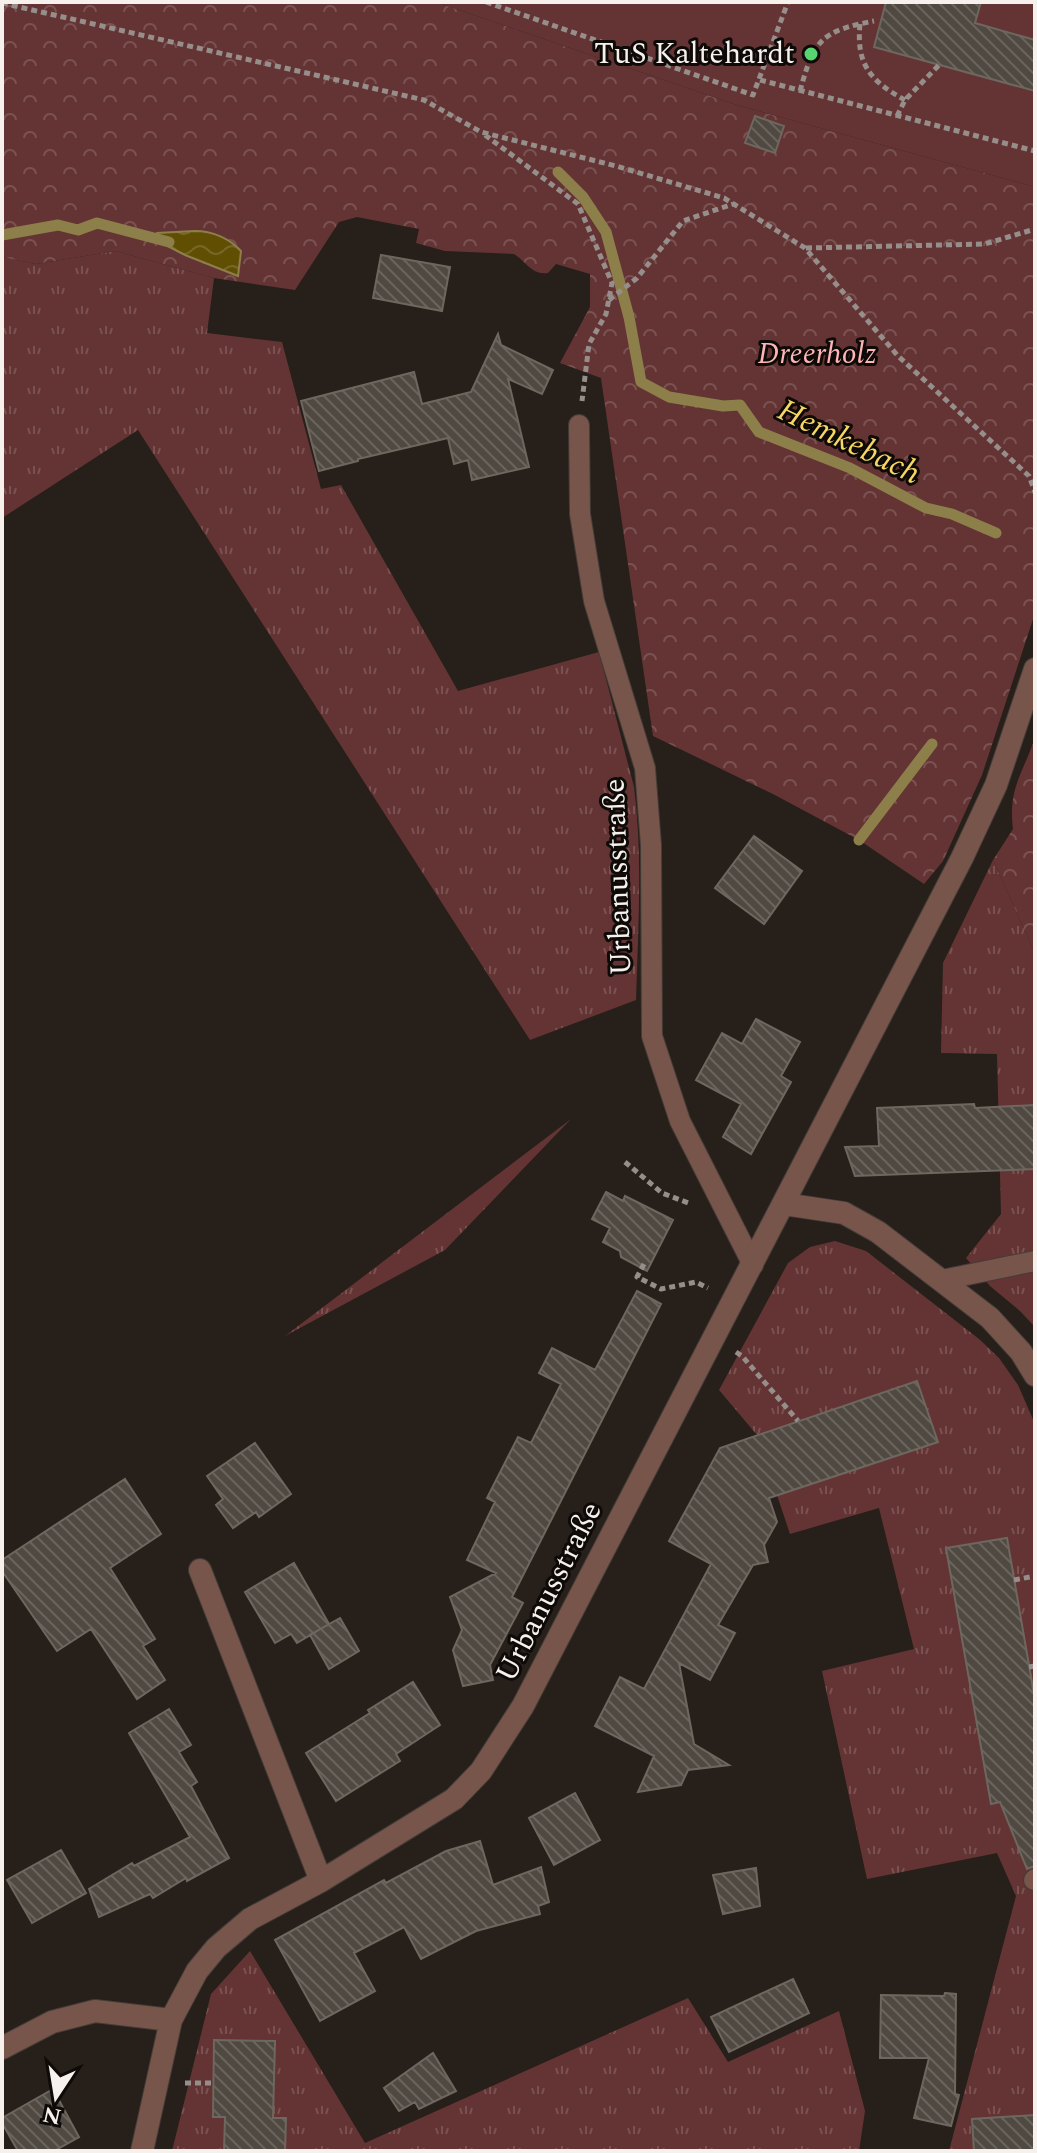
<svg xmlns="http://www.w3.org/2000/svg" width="1037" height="2153" font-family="Spectral,serif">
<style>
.grass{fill:url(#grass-tufts)}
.forest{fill:url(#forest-crowns)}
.pitch{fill:#643434}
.water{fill:url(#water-waves);stroke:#8d7f4a;stroke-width:2}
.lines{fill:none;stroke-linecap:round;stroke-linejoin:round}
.stream{stroke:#8d7f4a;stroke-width:11}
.building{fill:url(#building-back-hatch);stroke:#6e675f;stroke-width:2}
.service-casing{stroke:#443c38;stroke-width:22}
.minor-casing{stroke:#443c38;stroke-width:24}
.path{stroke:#958e8b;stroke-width:5;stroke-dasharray:6 4;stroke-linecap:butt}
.service{stroke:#77554a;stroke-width:20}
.minor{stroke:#77554a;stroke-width:22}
.poi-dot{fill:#56d671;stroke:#0d0a08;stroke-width:3}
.labels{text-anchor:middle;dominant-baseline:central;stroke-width:6;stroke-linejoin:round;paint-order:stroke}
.poi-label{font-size:30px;fill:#f7f1ee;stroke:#0d0a08;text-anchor:end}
.park-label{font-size:30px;font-style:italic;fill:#fdb6b5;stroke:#0d0a08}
.street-label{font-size:30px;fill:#f7f1ee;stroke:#0d0a08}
.water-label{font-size:32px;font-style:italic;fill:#f8d663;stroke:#0d0a08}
</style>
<defs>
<pattern id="grass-tufts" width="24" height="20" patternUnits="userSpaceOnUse" patternTransform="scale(2)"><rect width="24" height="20" fill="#643434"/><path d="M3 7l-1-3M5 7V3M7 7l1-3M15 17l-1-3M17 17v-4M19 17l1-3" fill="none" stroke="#7b5252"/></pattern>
<pattern id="forest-crowns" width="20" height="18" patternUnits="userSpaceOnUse" patternTransform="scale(2)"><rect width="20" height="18" fill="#643434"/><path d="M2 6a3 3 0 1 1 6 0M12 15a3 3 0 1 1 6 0" fill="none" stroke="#7b5252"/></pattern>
<pattern id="water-waves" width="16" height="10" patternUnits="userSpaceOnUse" patternTransform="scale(2)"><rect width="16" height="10" fill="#604e03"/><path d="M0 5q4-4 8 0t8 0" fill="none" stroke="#786828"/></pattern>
<pattern id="building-back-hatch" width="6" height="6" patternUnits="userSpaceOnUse" patternTransform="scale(2)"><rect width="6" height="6" fill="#4f4941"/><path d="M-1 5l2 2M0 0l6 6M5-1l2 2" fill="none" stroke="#69645d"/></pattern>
</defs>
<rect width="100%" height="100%" fill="#271f1a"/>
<!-- grass -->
<path class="grass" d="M 115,251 L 214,278 L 207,333 L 282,342 L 321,489 L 341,485 L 458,691 L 599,652 L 634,787 C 643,858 638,929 636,1000 L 530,1040 L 138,430 L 2,518 L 2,257 L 36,264 Z
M 993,860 L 1035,953 L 1035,1327 L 1020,1311 L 990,1286 L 966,1258 L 1001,1214 L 997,1054 L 941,1053 L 943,963 Z
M 571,1119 L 445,1250 L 285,1336 Z
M 835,1241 L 866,1251 L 979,1339 L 999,1358 L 1018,1385 L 1035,1424 L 1035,2151 L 949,2151 L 1016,1896 L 997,1853 L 867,1879 L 822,1671 L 914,1649 L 879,1508 L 790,1534 L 757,1435 L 719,1390 L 788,1263 L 810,1247 Z
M 250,1951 L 365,2143 L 688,1998 L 728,2062 L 839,2011 L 865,2111 L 859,2151 L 172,2151 L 211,1994 Z"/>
<!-- forest -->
<path class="forest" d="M 2,2 L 436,2 L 740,106 L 1035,187 L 1035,613 L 982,775 L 943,861 L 924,884 L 859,840 L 773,794 L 653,736 L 601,378 L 560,363 L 590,307 L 590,274 L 556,264 L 548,273 C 531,275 527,262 514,254 L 445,251 L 416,243 L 419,229 L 357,217 L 339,222 L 295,290 L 214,278 L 115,251 L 36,264 L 2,257 Z
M 1035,738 L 1035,953 L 993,860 L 1013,829 C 1008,789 1022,775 1035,738 Z"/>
<!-- pitch -->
<path class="pitch" d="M 436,2 L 1035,2 L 1035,187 L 740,106 Z"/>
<!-- water -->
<path class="water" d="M 195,231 C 212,231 229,238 241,251 L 238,276 L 185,255 L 154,239 L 157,233 Z"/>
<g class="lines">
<!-- stream -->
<path class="stream" d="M 558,172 L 583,197 L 606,232 L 629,317 L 641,382 L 669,397 L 723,406 L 740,405 L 759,432 L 850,468 L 926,508 L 952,514 L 996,533
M 2,235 L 58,225 L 78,230 L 97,223 L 169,242
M 859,840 L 932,744"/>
</g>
<!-- building -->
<path class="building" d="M 886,2 L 981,2 L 975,23 L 1035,40 L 1035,91 L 874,47 Z
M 755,116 L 784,126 L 775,153 L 745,143 Z
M 381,255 L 450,267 L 442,311 L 373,298 Z
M 498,334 L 501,345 L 553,370 L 542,394 L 508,379 L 529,467 L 472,480 L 468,460 L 454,464 L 448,438 L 358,459 L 358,461 L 319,471 L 301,401 L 414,372 L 422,404 L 471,392 Z
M 754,836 L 802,871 L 764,924 L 715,888 Z
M 756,1019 L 800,1042 L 781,1076 L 791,1082 L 751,1154 L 723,1137 L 741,1104 L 696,1080 L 722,1033 L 742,1044 Z
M 974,1104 L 975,1108 L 1035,1105 L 1035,1169 L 855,1176 L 845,1147 L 879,1146 L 877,1108 Z
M 606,1192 L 623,1201 L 625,1196 L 673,1220 L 647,1271 L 621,1257 L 620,1251 L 603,1242 L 610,1228 L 592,1219 Z
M 637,1291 L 661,1304 L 512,1597 L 523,1603 L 490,1665 L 493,1680 L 463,1686 L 453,1650 L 462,1630 L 450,1597 L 496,1573 L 467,1560 L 495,1502 L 487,1498 L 518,1437 L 531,1443 L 561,1384 L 539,1373 L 552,1348 L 595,1370 Z
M 917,1381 L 938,1442 L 769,1498 L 777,1522 L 764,1545 L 768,1562 L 753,1565 L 718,1625 L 735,1633 L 710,1680 L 679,1663 L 694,1744 L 729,1765 L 688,1770 L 681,1785 L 638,1792 L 654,1756 L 595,1726 L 620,1677 L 644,1689 L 711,1564 L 669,1541 L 720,1448 Z
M 255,1443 L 291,1494 L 259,1517 L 256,1512 L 233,1528 L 216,1505 L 223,1499 L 207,1476 Z
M 125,1479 L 161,1534 L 110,1568 L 155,1639 L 143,1646 L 165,1680 L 137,1699 L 91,1629 L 57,1651 L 2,1571 L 2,1560 Z
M 1007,1538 L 1035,1700 L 1035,1866 L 1027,1869 L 1000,1802 L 991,1804 L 946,1548 Z
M 294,1563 L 329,1624 L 297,1643 L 291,1634 L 275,1643 L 245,1592 Z
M 340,1618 L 359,1651 L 329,1669 L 310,1635 Z
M 413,1682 L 440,1725 L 396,1754 L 400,1761 L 336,1801 L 306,1753 L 370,1713 L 368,1710 Z
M 169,1709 L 191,1745 L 179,1752 L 197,1782 L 191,1786 L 229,1858 L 187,1881 L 186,1878 L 153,1898 L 150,1894 L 99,1917 L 89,1889 L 132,1863 L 134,1866 L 190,1837 L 129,1733 Z
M 575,1793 L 600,1840 L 554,1865 L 529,1818 Z
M 480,1841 L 493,1885 L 541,1867 L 549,1902 L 538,1906 L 540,1914 L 476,1931 L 421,1959 L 404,1927 L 354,1953 L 375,1991 L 320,2021 L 275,1940 L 384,1880 L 386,1883 L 446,1851 Z
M 61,1850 L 86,1893 L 32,1923 L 7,1880 Z
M 756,1868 L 760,1906 L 723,1914 L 713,1875 Z
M 793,1979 L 809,2013 L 729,2052 L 711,2017 Z
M 945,1993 L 956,1994 L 955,2094 L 959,2095 L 951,2126 L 914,2118 L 929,2058 L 880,2058 L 881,1995 L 944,1996 Z
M 214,2040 L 275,2041 L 273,2118 L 286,2118 L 285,2151 L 224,2151 L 225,2117 L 213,2117 Z
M 433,2053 L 456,2091 L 419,2109 L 415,2102 L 399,2111 L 384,2088 Z
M 53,2089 L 79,2137 L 54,2151 L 18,2151 L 2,2123 L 2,2118 Z
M 1035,2115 L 1035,2151 L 974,2151 L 972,2119 Z"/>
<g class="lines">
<defs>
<path id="service" d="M 579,425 L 580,514 L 594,601 L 645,768 L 651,845 L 652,1036 L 680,1121 L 753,1265
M 942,1280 L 1035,1261
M 1034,1880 L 1035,1879"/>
<path id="minor" d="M 784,1204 L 844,1213 L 878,1232 L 990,1318 L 1021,1352 L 1035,1375
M 200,1570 L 321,1881
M 2,2048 L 52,2022 L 95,2011 L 171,2020
M 142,2151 L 171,2020 L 197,1971 L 216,1948 L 250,1919 L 321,1881 L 454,1799 L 481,1771 L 523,1706 L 962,858 L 996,785 L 1035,669"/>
</defs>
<!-- service casing -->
<use href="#service" class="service-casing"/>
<!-- minor casing -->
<use href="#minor" class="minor-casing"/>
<!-- path -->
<path class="path" d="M 486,2 L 753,95 L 788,2
M 2,3 L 424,100 L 481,132 L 616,166 L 724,198 L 805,248 L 898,356 L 1029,476 L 1035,492
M 860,24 C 856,64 870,81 905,100
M 760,80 L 1035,151
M 800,91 C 814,40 821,31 874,21
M 897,116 L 905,100 L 940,64
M 485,135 L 578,204 L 612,283 L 606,314 L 589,344 L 582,401
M 806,248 L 985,244 L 1035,229
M 609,300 L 637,278 L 683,221 L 733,204
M 625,1162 L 662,1193 L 691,1204
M 644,1264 L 637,1277 L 661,1289 L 696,1282 L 708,1288
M 736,1352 L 742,1356 L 798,1421
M 1014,1580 L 1035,1576
M 1029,1667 L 1035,1666
M 185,2083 L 213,2083"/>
<!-- service -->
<use href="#service" class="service"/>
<!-- minor -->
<use href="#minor" class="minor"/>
</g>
<!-- markers -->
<circle class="poi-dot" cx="811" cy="54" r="8"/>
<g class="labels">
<!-- poi labels -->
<g class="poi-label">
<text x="795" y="54">TuS Kaltehardt</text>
</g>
<!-- park labels -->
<g class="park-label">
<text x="817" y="354">Dreerholz</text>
</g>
<!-- street labels -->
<g class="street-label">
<text transform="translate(618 877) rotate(-92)">Urbanusstraße</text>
<text transform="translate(549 1592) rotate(-63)">Urbanusstraße</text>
</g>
<!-- water labels -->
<g class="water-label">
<text transform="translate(849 442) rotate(26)">Hemkebach</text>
</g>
</g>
<!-- border -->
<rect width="1037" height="2153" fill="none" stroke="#f7f1ee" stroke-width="8"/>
<!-- north arrow -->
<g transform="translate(56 2097) rotate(192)" stroke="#0d0a08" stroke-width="6" paint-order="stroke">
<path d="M0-6L14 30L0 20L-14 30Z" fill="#f7f1ee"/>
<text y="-12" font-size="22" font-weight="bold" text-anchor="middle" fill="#f7f1ee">N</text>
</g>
</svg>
